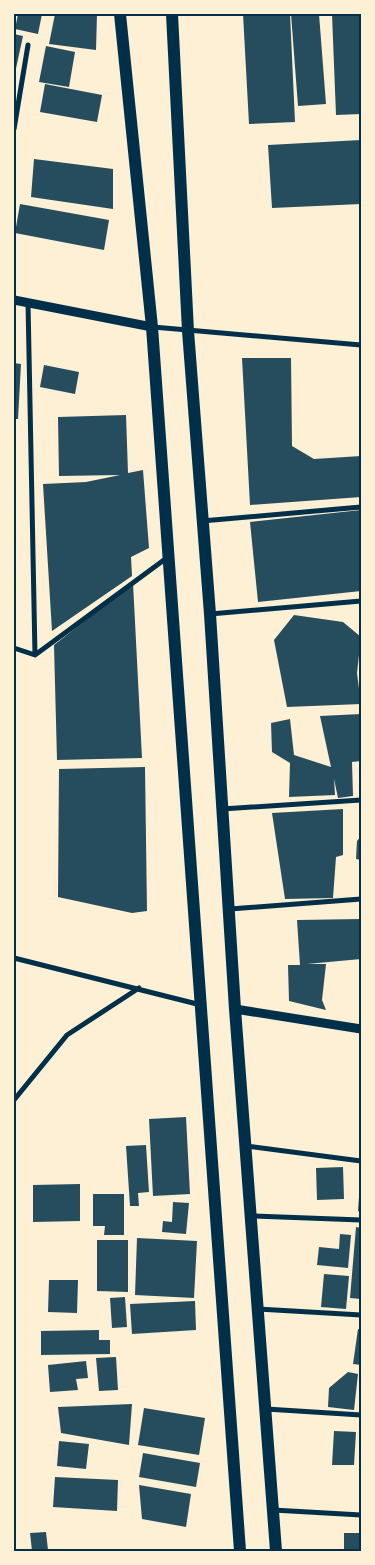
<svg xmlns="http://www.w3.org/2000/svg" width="375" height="1565" font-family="Raleway,sans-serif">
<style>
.building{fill:#264d5e}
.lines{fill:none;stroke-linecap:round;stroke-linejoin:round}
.minor{stroke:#003049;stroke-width:5}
.tertiary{stroke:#003049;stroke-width:9}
.primary{stroke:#003049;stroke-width:12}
.neatline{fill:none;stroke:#003049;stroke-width:2}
</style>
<rect width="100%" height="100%" fill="#fdf0d5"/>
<!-- building -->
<path class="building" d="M 18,14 L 42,14 L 38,34 L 15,29 Z
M 55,14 L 97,14 L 96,50 L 49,44 Z
M 243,14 L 290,14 L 295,122 L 249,124 Z
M 291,14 L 319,14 L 326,104 L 298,106 Z
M 332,14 L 361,14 L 361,114 L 336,115 Z
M 14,34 L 23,36 L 15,73 L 14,73 Z
M 46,46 L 75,52 L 69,87 L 39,82 Z
M 45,84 L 102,95 L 97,122 L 40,112 Z
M 361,140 L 361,204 L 272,208 L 268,145 Z
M 34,159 L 113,169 L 113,209 L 31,197 Z
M 20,204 L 109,220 L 104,250 L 15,233 Z
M 242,358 L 291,358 L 292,446 L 314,459 L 361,456 L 361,497 L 250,505 Z
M 14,363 L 21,364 L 18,419 L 14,419 Z
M 44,365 L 79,372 L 75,394 L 40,387 Z
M 126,415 L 128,473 L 143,470 L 149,548 L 131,557 L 132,576 L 52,631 L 43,484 L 86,482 L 120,475 L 59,476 L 58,417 Z
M 14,426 L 16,426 L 15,443 L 14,443 Z
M 361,510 L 361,591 L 258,602 L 250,522 Z
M 133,583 L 142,758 L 57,760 L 54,645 Z
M 294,615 L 343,622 L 361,637 L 357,673 L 361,704 L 287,707 L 274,640 Z
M 361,714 L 361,761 L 352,762 L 353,796 L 338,798 L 334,779 L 335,795 L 289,797 L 290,763 L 272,752 L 271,723 L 290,719 L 294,755 L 331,767 L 320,716 Z
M 145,767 L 147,911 L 132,913 L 58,897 L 59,769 Z
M 343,809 L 343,855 L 336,857 L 333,898 L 285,899 L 272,813 Z
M 361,836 L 361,860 L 356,859 L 357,841 Z
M 361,919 L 361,959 L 307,964 L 326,964 L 322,1000 L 326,1010 L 289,1001 L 288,965 L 300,965 L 297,920 Z
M 186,1117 L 190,1194 L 153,1196 L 149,1119 Z
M 146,1145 L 149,1192 L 138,1193 L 139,1206 L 130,1206 L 126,1146 Z
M 343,1167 L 344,1199 L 317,1200 L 316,1168 Z
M 360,1183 L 361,1183 L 361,1212 L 358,1211 Z
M 80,1184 L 80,1221 L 33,1222 L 33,1185 Z
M 93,1194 L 124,1194 L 124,1235 L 104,1235 L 105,1226 L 93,1226 Z
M 173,1202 L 189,1203 L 186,1234 L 162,1232 L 163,1221 L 172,1222 Z
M 356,1227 L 361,1228 L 361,1299 L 350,1298 Z
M 340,1234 L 351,1235 L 348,1268 L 317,1265 L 319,1247 L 339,1249 Z
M 137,1238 L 197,1241 L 194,1298 L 135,1295 Z
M 97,1240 L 128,1240 L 128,1292 L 97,1291 Z
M 324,1274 L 349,1276 L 346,1309 L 321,1307 Z
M 49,1280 L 78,1280 L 77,1313 L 48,1312 Z
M 125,1297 L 127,1327 L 112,1328 L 110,1298 Z
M 195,1301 L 196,1330 L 132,1334 L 130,1304 Z
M 358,1329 L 361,1330 L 361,1365 L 353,1364 Z
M 99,1330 L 99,1340 L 110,1340 L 110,1354 L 41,1355 L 41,1331 Z
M 116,1357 L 118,1390 L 99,1391 L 96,1358 Z
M 86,1361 L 88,1378 L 76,1379 L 78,1390 L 50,1392 L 48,1365 Z
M 348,1372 L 358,1374 L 354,1410 L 328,1407 L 329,1388 Z
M 132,1404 L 129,1445 L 61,1433 L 58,1407 Z
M 144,1408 L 205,1418 L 199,1455 L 138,1445 Z
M 334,1431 L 356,1432 L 354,1465 L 332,1465 Z
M 59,1441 L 89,1444 L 86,1469 L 57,1466 Z
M 143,1453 L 200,1463 L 196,1487 L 139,1477 Z
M 55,1477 L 118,1480 L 117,1511 L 53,1507 Z
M 139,1485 L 191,1494 L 186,1527 L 142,1519 Z
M 46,1532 L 48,1550 L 32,1551 L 30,1533 Z
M 344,1533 L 361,1533 L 361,1551 L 344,1551 Z"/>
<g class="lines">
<!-- minor -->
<path class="minor" d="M 14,129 L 28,45
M 28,303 L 35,655
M 153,327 L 361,345
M 202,521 L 361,507
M 210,614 L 361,601
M 14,648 L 35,655 L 168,557
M 222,809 L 361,800
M 230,909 L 361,899
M 14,958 L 201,1005
M 14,1100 L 67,1035 L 139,988
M 246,1146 L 361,1161
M 251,1216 L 361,1220
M 258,1309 L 361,1315
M 266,1409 L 361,1415
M 273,1510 L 361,1515"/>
<!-- tertiary -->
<path class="tertiary" d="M 14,300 L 152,327
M 235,1009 L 361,1029"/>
<!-- primary -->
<path class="primary" d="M 120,14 L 152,327 L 240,1551
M 172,14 L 188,331 L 210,614 L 235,1009 L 276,1551"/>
</g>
<!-- border -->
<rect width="375" height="1565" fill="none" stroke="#fdf0d5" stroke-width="30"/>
<rect x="15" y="15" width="345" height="1535" class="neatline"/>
</svg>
